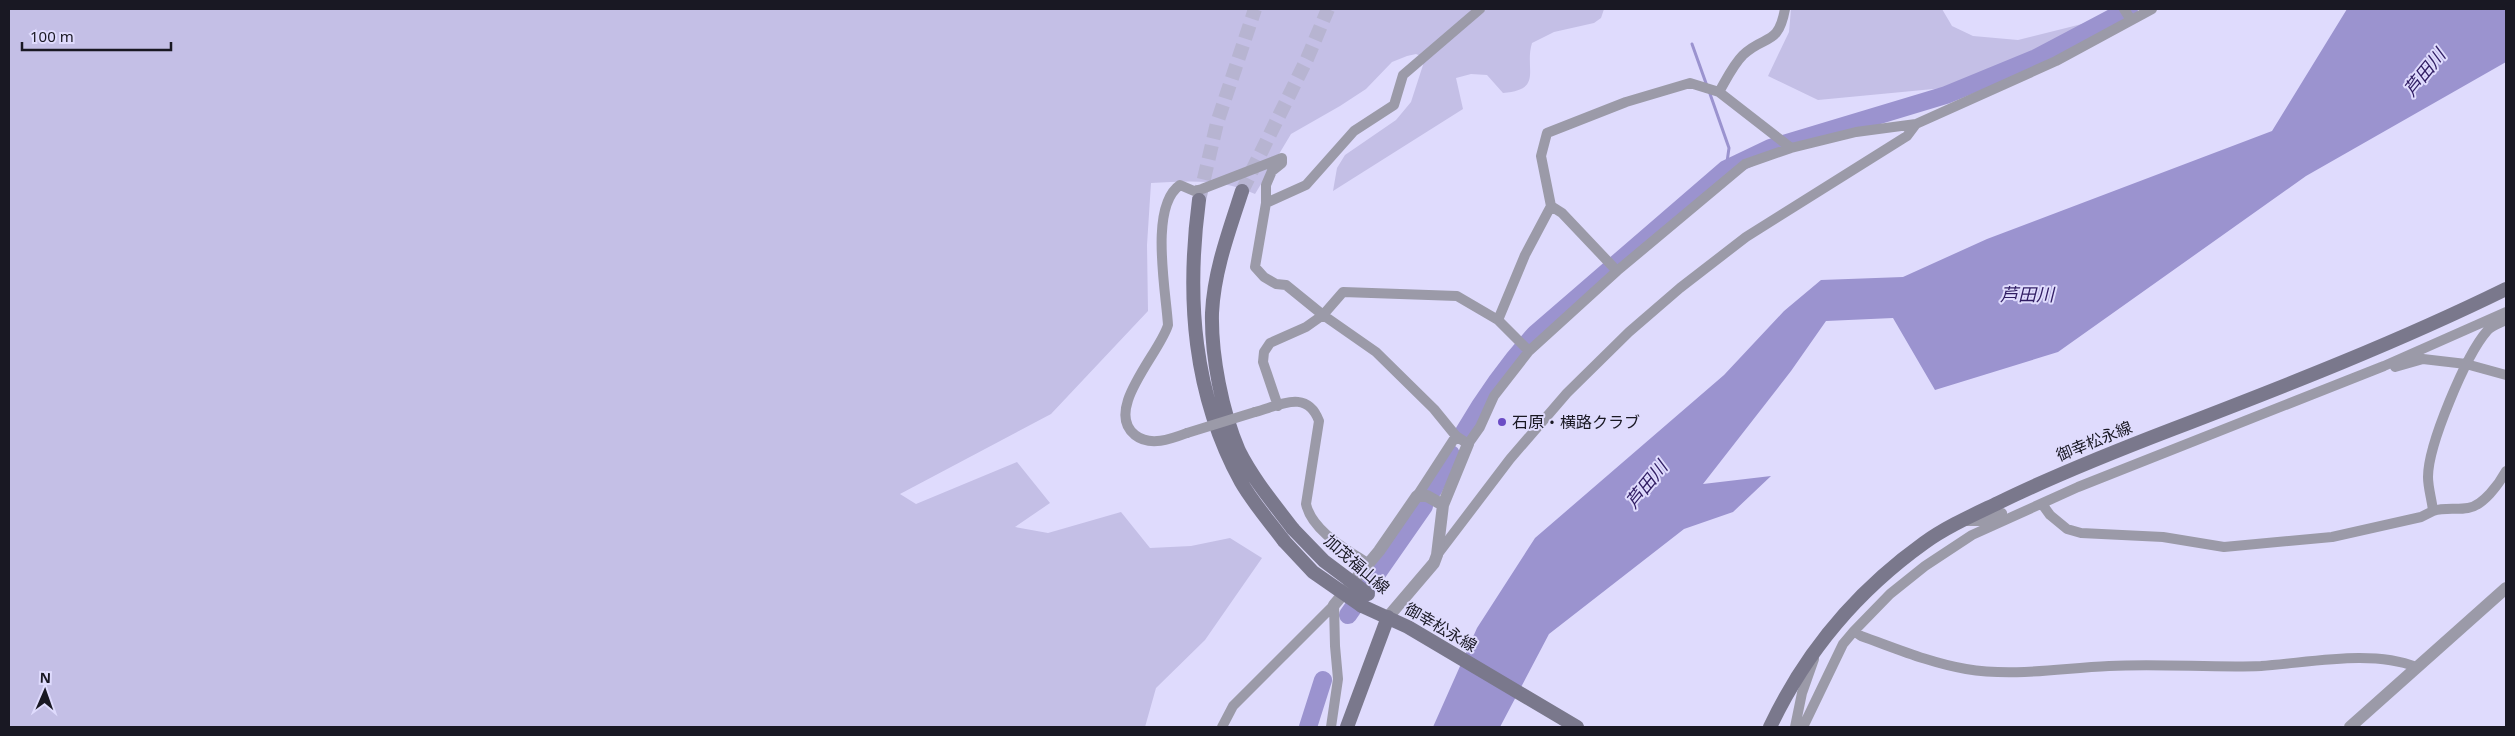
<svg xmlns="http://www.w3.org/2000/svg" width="2515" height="736" font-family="'Noto Sans','Noto Sans JP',sans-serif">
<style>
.green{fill:#c4bfe6}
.water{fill:#9b93cf}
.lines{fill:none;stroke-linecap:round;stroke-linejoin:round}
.stream{stroke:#9b93cf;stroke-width:3}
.river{stroke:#9b93cf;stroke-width:18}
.secondary-tunnel{stroke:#b7b4d1;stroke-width:14;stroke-dasharray:14 7;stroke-linecap:butt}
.minor{stroke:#9b9aa8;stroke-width:10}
.tertiary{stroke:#9b9aa8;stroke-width:12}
.secondary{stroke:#7a788c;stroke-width:14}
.minor-bridge{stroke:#9b9aa8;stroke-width:10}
.secondary-bridge{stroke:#7a788c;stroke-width:14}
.poi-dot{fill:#6b4cc5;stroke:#dfdbfd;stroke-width:2}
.labels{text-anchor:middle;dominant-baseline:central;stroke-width:4;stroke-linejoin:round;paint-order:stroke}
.poi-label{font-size:16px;fill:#191823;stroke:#dfdbfd;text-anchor:start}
.street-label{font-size:16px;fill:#191823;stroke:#dfdbfd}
.water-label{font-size:18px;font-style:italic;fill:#301d63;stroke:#dfdbfd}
</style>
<rect width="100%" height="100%" fill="#dfdbfd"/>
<!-- green -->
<path class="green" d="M 9,9 L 1604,9 L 1601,18 L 1594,23 L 1554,32 L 1532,43 C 1524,69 1544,90 1503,93 L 1487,75 L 1471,74 L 1456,78 L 1463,109 L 1333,191 L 1337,168 L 1345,155 L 1396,120 L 1411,102 L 1423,65 L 1423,57 L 1416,54 L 1407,56 L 1392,62 L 1366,89 L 1340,106 L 1291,134 L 1255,194 C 1222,178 1187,181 1151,183 L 1147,245 L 1148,311 L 1051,414 L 900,494 L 916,504 L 1017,462 L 1050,503 L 1015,527 L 1048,533 L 1121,512 L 1150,548 L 1191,546 L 1230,538 L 1262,558 L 1205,640 L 1156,688 L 1145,727 L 9,727 Z
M 1791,9 L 1942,9 L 1952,26 L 1973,36 L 2018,40 L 2094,21 L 2100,34 L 1944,88 L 1818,100 L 1768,76 L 1789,32 Z"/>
<!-- water -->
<path class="water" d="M 2347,9 L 2506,9 L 2506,62 L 2306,176 L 2058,352 L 1935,390 L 1893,318 L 1826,321 L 1791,371 L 1703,484 L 1771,476 L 1733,512 L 1684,529 L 1549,634 L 1500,727 L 1433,727 L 1477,628 L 1535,538 L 1724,375 L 1784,311 L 1821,280 L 1903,277 L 1987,239 L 2272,131 Z"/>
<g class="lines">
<!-- stream -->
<path class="stream" d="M 1692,44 L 1707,86
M 1709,91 L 1729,148 L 1726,169"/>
<!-- river -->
<path class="river" d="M 1464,432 C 1485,396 1507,365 1535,334 L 1726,169 L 1770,148 L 1946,95 L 2036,58 L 2129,9
M 1433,490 L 1451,454
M 1348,615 L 1424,506
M 1308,727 L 1323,680"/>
<!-- secondary-tunnel -->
<path class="secondary-tunnel" d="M 1242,191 L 1307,59 L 1328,9
M 1199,200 L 1217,123 L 1255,9"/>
<!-- minor -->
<path class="minor" d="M 2124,9 L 2131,20
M 1719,92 C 1726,80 1733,65 1743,55 C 1765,34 1778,47 1785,9
M 1266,203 L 1306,185 L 1354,131 L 1394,105 L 1403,75 L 1480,9
M 1551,206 L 1562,213 L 1617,271
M 1498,320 L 1525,255 L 1551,206 L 1541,156 L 1547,133 L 1626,102 L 1690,83 L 1719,92 L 1791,148
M 1529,351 L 1498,320 L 1457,296 L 1343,292 L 1323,315 L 1376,352 L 1434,409 L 1456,436 L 1468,444 L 1480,427 L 1494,396 L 1529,351 L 1617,271 L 1745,164 L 1791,148 L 1856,132 L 1916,124
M 2395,367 L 2423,359 L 2466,364 L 2506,375
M 1255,412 C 1281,405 1307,389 1319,421 L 1306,504 C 1312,531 1346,549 1369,564
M 1187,433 C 1171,439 1150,447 1135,435 C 1103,410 1160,353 1168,325 C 1166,291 1149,206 1180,185 L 1194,191 L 1202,189 L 1282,158 L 1282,163 L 1272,171 L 1266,185 L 1266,203 L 1255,267 L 1264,277 L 1276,284 L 1286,285 L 1323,315 L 1306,327 L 1270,343 L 1264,352 L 1263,362 L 1278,406
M 1417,496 L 1456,436
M 2042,504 L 2050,515 L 2067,529 L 2081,533 L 2163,537 L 2224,547 L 2332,537 L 2421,517 L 2433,511 C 2432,500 2428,488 2428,477 C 2428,445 2466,355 2487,331 C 2491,326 2500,323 2506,320
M 2433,511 C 2445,507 2456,510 2468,508 C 2483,506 2499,484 2506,471
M 1963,521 L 1979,521 L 2002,513
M 1437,555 L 1510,459 L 1567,393 L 1629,332 L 1680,288 L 1746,237 L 1907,136 L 1916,124 L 2056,61 L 2152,9
M 1854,631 L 1861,636 C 1895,648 1930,663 1966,669 C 2014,677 2061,668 2109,666 C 2160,663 2211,668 2261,666 C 2308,663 2372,649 2416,667
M 1222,727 L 1233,706 L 1334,605
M 1331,727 L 1338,679 L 1335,646 L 1334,605
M 1795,727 L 1802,693 L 1814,659
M 1803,727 L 1843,644 L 1854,631 L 1890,594 L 1925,566 L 1972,535 L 2078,487 L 2384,366 L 2506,312"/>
<!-- tertiary -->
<path class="tertiary" d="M 1334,605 L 1379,551 L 1417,496 L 1427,496 L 1443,505
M 1388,617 L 1434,563 L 1437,555 L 1443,505 L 1468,444
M 2350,727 L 2506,588"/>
<!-- secondary -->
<path class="secondary" d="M 1242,191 C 1229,231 1214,271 1212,313 C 1211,355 1222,412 1239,451 C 1253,479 1274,504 1293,529
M 1199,200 C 1186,298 1193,394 1241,482 C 1253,503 1270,522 1284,541
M 1362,606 L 1408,627 L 1577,727
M 1347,727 L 1388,617
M 1770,727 C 1805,653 1857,591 1924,543 C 1946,527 1973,515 1998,503 C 2055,475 2113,452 2173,429 C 2285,386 2398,342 2506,289"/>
<!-- minor-bridge -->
<path class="minor-bridge" d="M 1187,433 L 1255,412"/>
<!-- secondary-bridge -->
<path class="secondary-bridge" d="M 1293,529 L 1324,561 L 1368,594
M 1284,541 L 1313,572 L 1362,606"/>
</g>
<!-- markers -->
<circle class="poi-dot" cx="1502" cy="422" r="5"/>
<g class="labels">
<!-- poi labels -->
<g class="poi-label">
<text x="1512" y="422">石原・横路クラブ</text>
</g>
<!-- street labels -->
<g class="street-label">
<text transform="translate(2094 441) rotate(-22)">御幸松永線</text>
<text transform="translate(1357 564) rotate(41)">加茂福山線</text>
<text transform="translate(1441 627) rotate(30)">御幸松永線</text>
</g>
<!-- water labels -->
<g class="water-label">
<text transform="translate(2424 72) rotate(-51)">芦田川</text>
<text x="2027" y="294">芦田川</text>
<text transform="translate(1646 484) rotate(-51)">芦田川</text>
</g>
</g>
<!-- border -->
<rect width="2515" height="736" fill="none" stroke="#191823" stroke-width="20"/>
<!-- north arrow -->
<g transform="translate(45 691) rotate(2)" stroke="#dfdbfd" stroke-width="4" paint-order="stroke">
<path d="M0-4L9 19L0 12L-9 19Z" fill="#191823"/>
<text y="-8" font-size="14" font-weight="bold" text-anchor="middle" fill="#191823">N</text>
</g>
<!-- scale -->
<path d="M22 42v8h149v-8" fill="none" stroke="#191823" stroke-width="2.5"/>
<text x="30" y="42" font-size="15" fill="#191823" stroke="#dfdbfd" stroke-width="4" paint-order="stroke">100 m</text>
</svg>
